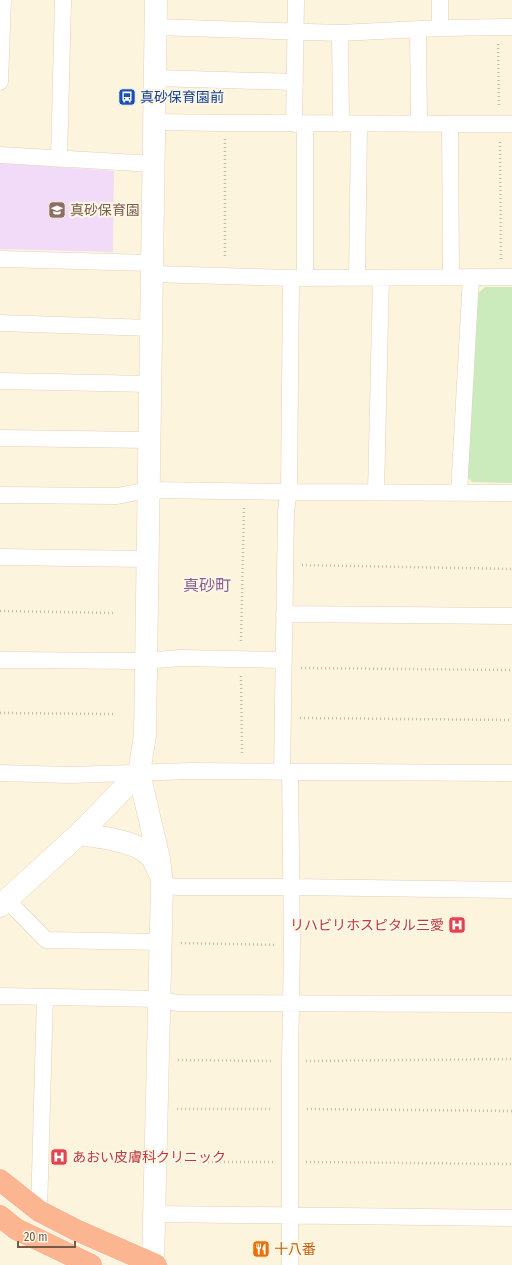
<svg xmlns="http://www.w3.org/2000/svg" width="512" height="1265" font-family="'Fira Sans Condensed','Noto Sans JP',sans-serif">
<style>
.education{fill:#f1dbf9}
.green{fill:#ccebbd}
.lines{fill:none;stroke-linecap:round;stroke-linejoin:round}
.street-casing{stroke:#e2d0ba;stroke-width:17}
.secondary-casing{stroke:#e7d2b8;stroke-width:23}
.highway-casing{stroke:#fff;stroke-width:23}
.path{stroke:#d9b698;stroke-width:2.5;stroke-dasharray:1 3;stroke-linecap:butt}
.street{stroke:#fff;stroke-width:16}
.secondary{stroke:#fff;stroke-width:22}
.highway{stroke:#fcb591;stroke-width:22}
.labels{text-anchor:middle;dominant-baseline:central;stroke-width:4;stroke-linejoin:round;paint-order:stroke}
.transit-label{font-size:14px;fill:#164399;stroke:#fff7e6;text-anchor:start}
.education-label{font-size:14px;fill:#785e54;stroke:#fff7e6;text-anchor:start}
.health-label{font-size:14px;fill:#be3a42;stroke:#fff7e6;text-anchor:end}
.food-label{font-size:14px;fill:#c56008;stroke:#fff7e6;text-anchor:start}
.quarter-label{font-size:16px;fill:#8a6099;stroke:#fff7e6}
</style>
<rect width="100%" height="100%" fill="#fdf4de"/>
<!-- education -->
<path class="education" d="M 0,163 L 114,171 L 113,252 L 0,249 Z"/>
<!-- green -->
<path class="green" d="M 485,287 L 512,287 L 512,483 L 472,482 L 465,475 L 477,294 Z"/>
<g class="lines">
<defs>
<path id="street" d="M 440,0 L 440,28
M 156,27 L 340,33 L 440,28 L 512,27
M 418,30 L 419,124
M 340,33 L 341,124
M 155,78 L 295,82
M 0,82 L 3,0
M 155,122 L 225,123 L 512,124
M 294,124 L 296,0
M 305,124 L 305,277
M 450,124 L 451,278
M 0,155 L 154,164
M 59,159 L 63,0
M 0,259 L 152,263
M 152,274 L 291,278 L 512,277
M 357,278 L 359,124
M 0,323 L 151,328
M 0,381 L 150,384
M 0,438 L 149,440
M 376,492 L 381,278
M 459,492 L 471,277
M 0,495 L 117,496 L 149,490 L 289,492 L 512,493
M 0,557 L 148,559
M 284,614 L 512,616
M 0,660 L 146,661 L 180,658 L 284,660
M 282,772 L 286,510 L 289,492 L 291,278
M 0,773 L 70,775 L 192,771 L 512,773
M 290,773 L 292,945 L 290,1061 L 290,1265
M 162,885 L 178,887 L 292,887 L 512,890
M 7,900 L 46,940 L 160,942
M 0,996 L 160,999 L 177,1003 L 512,1004
M 39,1211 L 45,997
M 155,1214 L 512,1218"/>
<path id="secondary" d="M 79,834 C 99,837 140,841 152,858 C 155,862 157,868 159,872
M 0,906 L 79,834 L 139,773
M 153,1264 L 162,885 L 159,859 L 139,773 L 145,735 L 156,0"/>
<path id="highway" d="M 0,1180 L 39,1211 L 76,1230 L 156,1265
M 0,1216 L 16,1229 L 91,1265"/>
</defs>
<!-- street casing -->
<use href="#street" class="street-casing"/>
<!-- secondary casing -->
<use href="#secondary" class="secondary-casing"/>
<!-- highway casing -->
<use href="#highway" class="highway-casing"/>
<!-- path -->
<path class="path" d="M 498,44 L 499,107
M 225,139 L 225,258
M 500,142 L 501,261
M 302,565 L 512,569
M 0,611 L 114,613
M 241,641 L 244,508
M 301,668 L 512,670
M 241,676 L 242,753
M 0,713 L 113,714
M 300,718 L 512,720
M 181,943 L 276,945
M 178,1060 L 273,1061
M 306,1061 L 512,1059
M 177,1109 L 272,1109
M 307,1109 L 512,1111
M 176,1162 L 273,1162
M 306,1162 L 512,1164"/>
<!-- street -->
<use href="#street" class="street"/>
<!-- secondary -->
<use href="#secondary" class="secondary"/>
<!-- highway -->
<use href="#highway" class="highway"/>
</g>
<!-- icons -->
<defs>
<symbol id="bus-square" viewBox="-11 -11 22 22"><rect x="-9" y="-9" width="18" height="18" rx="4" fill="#1a4fb4" stroke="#fff7e6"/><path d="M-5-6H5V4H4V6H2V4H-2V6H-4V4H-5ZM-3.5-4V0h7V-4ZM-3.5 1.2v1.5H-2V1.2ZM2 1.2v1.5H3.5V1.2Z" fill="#fff"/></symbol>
<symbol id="school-square" viewBox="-11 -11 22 22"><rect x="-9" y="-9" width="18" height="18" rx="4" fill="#8d6e63" stroke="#fff7e6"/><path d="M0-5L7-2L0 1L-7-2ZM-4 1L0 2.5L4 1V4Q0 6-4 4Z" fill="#fff"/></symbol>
<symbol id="hospital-square" viewBox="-11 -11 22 22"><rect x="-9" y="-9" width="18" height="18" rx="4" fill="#e0444e" stroke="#fff7e6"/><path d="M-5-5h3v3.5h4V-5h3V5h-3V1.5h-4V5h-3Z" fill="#fff"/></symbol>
<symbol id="restaurant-square" viewBox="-11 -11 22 22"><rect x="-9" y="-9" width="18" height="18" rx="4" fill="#e8710a" stroke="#fff7e6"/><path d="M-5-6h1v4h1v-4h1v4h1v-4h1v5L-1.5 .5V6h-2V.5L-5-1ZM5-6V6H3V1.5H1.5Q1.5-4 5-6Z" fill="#fff"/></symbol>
</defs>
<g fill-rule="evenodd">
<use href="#bus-square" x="117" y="87" width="20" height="20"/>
<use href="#school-square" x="47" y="200" width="20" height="20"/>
<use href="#hospital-square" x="447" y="915" width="20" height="20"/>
<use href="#hospital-square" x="49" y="1147" width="20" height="20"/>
<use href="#restaurant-square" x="251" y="1239" width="20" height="20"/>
</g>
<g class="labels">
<!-- transit labels -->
<g class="transit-label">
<text x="140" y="97">真砂保育園前</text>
</g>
<!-- education labels -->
<g class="education-label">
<text x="70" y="210">真砂保育園</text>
</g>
<!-- health labels -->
<g class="health-label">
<text x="444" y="925">リハビリホスピタル三愛</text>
<text x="72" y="1157" text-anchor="start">あおい皮膚科クリニック</text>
</g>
<!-- food labels -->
<g class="food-label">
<text x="274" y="1249">十八番</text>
</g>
<!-- quarter labels -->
<g class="quarter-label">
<text x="207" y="585">真砂町</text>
</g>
</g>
<!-- scale -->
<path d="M18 1241v6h57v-6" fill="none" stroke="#755a45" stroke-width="2"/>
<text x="24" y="1241" font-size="12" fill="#755a45" stroke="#fff7e6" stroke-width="3" paint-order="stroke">20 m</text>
</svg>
